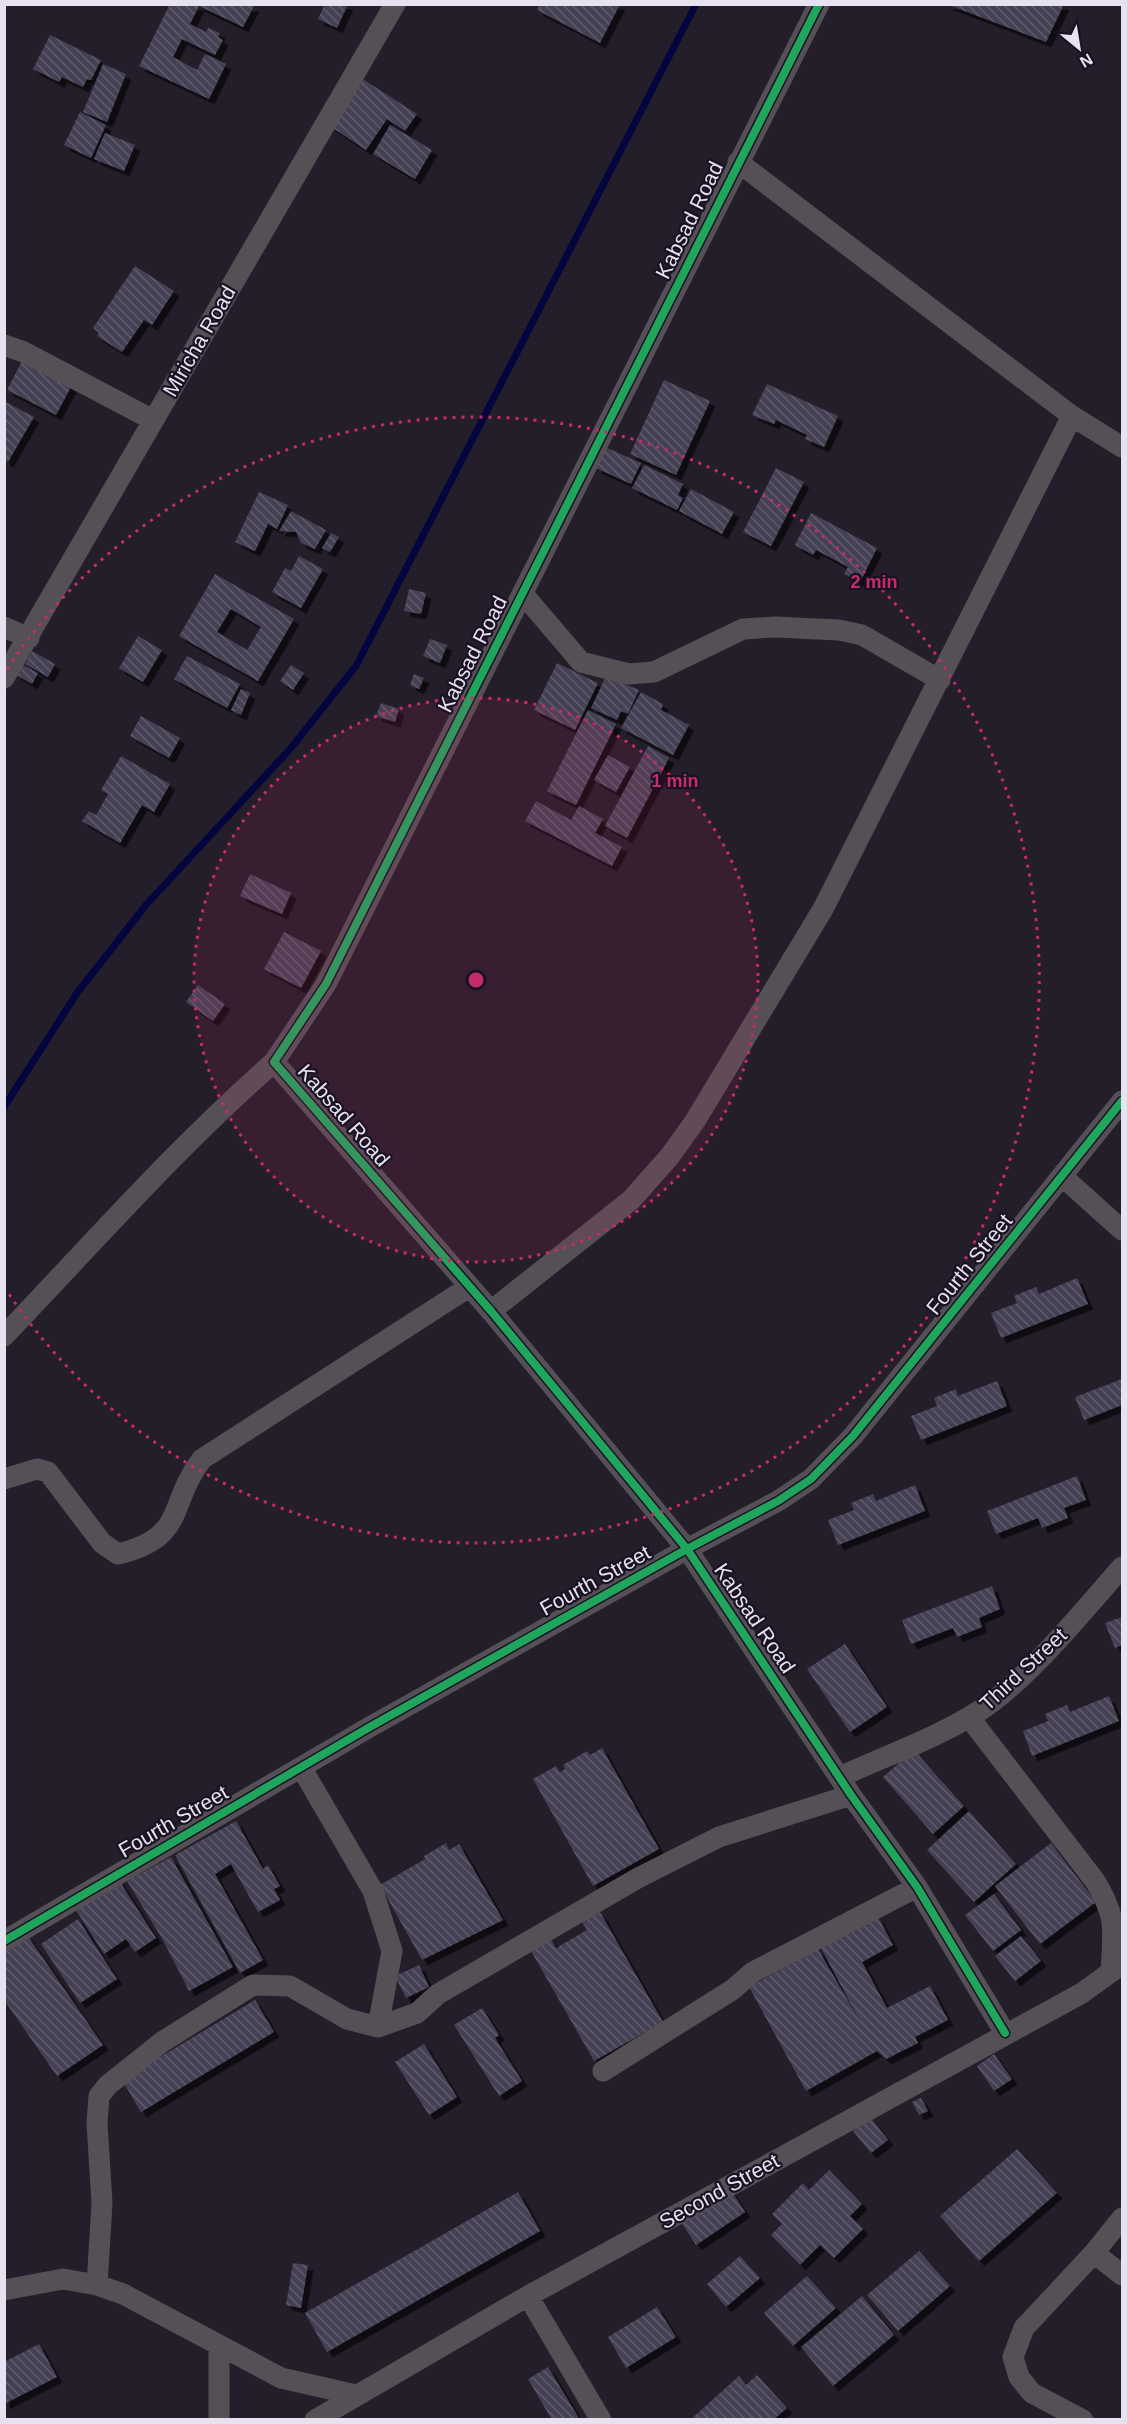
<svg xmlns="http://www.w3.org/2000/svg" width="1127" height="2424" font-family="Arial,sans-serif">
<style>
.lines{fill:none;stroke-linecap:round;stroke-linejoin:round}
.stream{stroke:#03063e;stroke-width:7}
.building{fill:url(#building-back-hatch);fill-rule:evenodd;filter:url(#shadow)}
.street{stroke:#545055;stroke-width:21}
.cycleway-casing{stroke:#1a1124;stroke-width:11}
.cycleway{stroke:#20a55d;stroke-width:8}
.ring{fill:none;stroke:#c62c6a;stroke-width:3;stroke-dasharray:3 6}
.labels{text-anchor:middle;dominant-baseline:central;stroke-width:4.5;stroke-linejoin:round;paint-order:stroke}
.street-label{font-size:21px;fill:#e7e2ef;stroke:#1a1124}
.centre{fill:#c62c6a;stroke:#1a1124;stroke-width:3}
.ring-label{font-size:18px;text-anchor:middle;font-weight:bold;fill:#c62c6a;stroke:#1a1124;stroke-width:4.5;stroke-linejoin:round;paint-order:stroke}
</style>
<defs>
<pattern id="building-back-hatch" width="6" height="6" patternUnits="userSpaceOnUse" patternTransform="scale(1.5)"><rect width="6" height="6" fill="#444053"/><path d="M-1 5l2 2M0 0l6 6M5-1l2 2" fill="none" stroke="#5f5b6c"/></pattern>
<filter id="shadow"><feDropShadow dx="5.5" dy="5.5" stdDeviation="0" flood-color="#0009"/></filter>
</defs>
<rect width="100%" height="100%" fill="#241e2a"/>
<g class="lines">
<!-- stream -->
<path class="stream" d="M 4,1107 L 77,993 L 146,905 L 291,748 L 356,666 L 696,4"/>
</g>
<!-- building -->
<path class="building" d="M 170,4 L 254,6 L 243,27 L 199,6 L 190,24 L 206,32 L 208,28 L 220,33 L 218,37 L 223,40 L 215,55 L 182,39 L 173,57 L 197,70 L 205,54 L 226,64 L 209,99 L 139,66 Z
M 325,4 L 348,4 L 337,28 L 318,19 Z
M 540,4 L 620,4 L 600,43 L 537,10 Z
M 946,4 L 1064,4 L 1046,42 Z
M 50,35 L 101,60 L 91,80 L 87,79 L 83,87 L 62,77 L 59,82 L 33,69 Z
M 103,64 L 126,74 L 107,122 L 83,112 Z
M 361,78 L 417,114 L 405,131 L 387,119 L 366,150 L 330,126 Z
M 80,112 L 106,125 L 91,158 L 64,145 Z
M 390,125 L 432,150 L 415,179 L 373,154 Z
M 105,133 L 135,145 L 124,171 L 94,159 Z
M 135,266 L 174,291 L 152,325 L 144,320 L 122,352 L 97,336 L 99,333 L 93,328 Z
M 25,355 L 71,387 L 56,415 L 7,390 Z
M 664,380 L 710,401 L 676,475 L 630,454 Z
M 767,384 L 838,416 L 824,447 L 805,439 L 807,435 L 776,420 L 774,424 L 752,415 Z
M 4,401 L 34,417 L 8,462 L 4,460 Z
M 605,447 L 641,463 L 631,484 L 596,468 Z
M 644,465 L 683,484 L 678,495 L 683,498 L 677,510 L 632,488 Z
M 776,468 L 804,482 L 771,546 L 743,532 Z
M 691,489 L 734,512 L 722,534 L 679,511 Z
M 259,492 L 288,505 L 277,529 L 268,524 L 255,551 L 235,542 Z
M 291,511 L 326,530 L 315,549 L 301,543 L 296,532 L 279,531 Z
M 811,513 L 877,548 L 860,582 L 844,574 L 848,567 L 816,550 L 813,555 L 795,545 Z
M 331,533 L 339,537 L 330,552 L 322,548 Z
M 299,556 L 323,569 L 301,608 L 272,592 L 285,568 L 291,571 Z
M 215,574 L 294,619 L 258,681 L 179,636 ZM 231,609 L 261,627 L 247,650 L 217,632 Z
M 409,589 L 426,593 L 421,614 L 404,611 Z
M 138,636 L 162,650 L 143,682 L 119,668 Z
M 430,639 L 447,645 L 440,663 L 423,656 Z
M 32,651 L 55,664 L 48,677 L 25,664 Z
M 187,656 L 240,684 L 227,708 L 174,679 Z
M 557,663 L 598,683 L 575,730 L 534,710 Z
M 21,664 L 38,673 L 32,684 L 15,674 Z
M 291,665 L 304,673 L 293,690 L 280,681 Z
M 414,674 L 424,678 L 419,689 L 410,685 Z
M 606,676 L 639,690 L 628,714 L 621,711 L 617,720 L 591,708 Z
M 241,689 L 250,693 L 241,715 L 231,710 Z
M 641,692 L 663,704 L 661,710 L 689,725 L 673,755 L 621,728 Z
M 381,703 L 399,709 L 395,722 L 376,716 Z
M 588,710 L 616,724 L 576,805 L 547,791 Z
M 141,716 L 180,738 L 169,758 L 130,736 Z
M 648,746 L 669,758 L 627,838 L 605,826 Z
M 608,755 L 630,767 L 616,792 L 594,780 Z
M 121,756 L 170,784 L 154,812 L 142,805 L 120,843 L 82,821 L 89,811 L 96,815 L 108,794 L 101,790 Z
M 536,801 L 571,820 L 579,806 L 603,819 L 595,833 L 622,847 L 612,866 L 525,821 Z
M 250,874 L 291,893 L 282,914 L 240,896 Z
M 284,932 L 321,951 L 301,988 L 264,969 Z
M 198,985 L 225,1004 L 213,1021 L 186,1002 Z
M 1077,1278 L 1088,1304 L 1001,1338 L 991,1313 L 1017,1303 L 1014,1296 L 1036,1287 L 1039,1294 Z
M 1122,1379 L 1122,1405 L 1084,1420 L 1075,1397 Z
M 997,1381 L 1007,1406 L 921,1440 L 911,1416 L 937,1406 L 934,1398 L 956,1389 L 958,1396 Z
M 1077,1476 L 1086,1500 L 1064,1508 L 1068,1518 L 1042,1528 L 1038,1518 L 996,1534 L 987,1511 Z
M 915,1485 L 925,1511 L 838,1545 L 828,1520 L 854,1510 L 851,1503 L 873,1494 L 876,1501 Z
M 992,1586 L 1000,1609 L 979,1618 L 982,1627 L 957,1637 L 953,1628 L 911,1644 L 902,1620 Z
M 1122,1617 L 1122,1645 L 1115,1648 L 1105,1623 Z
M 845,1644 L 887,1707 L 850,1732 L 807,1669 Z
M 1109,1696 L 1119,1721 L 1032,1756 L 1023,1731 L 1048,1721 L 1045,1714 L 1067,1705 L 1070,1712 Z
M 602,1748 L 659,1849 L 593,1886 L 533,1779 L 556,1766 L 560,1772 L 565,1769 L 563,1765 L 587,1751 L 590,1755 Z
M 914,1750 L 964,1806 L 933,1834 L 883,1777 Z
M 969,1811 L 1016,1864 L 974,1902 L 927,1850 Z
M 236,1821 L 263,1869 L 268,1865 L 280,1886 L 274,1889 L 280,1900 L 258,1912 L 231,1864 L 215,1874 L 263,1960 L 240,1973 L 175,1855 Z
M 446,1843 L 449,1850 L 459,1844 L 503,1920 L 422,1960 L 380,1885 L 425,1859 L 424,1856 Z
M 1051,1843 L 1096,1902 L 1040,1944 L 995,1886 Z
M 171,1857 L 233,1967 L 189,1991 L 163,1940 L 127,1881 Z
M 118,1879 L 156,1938 L 135,1952 L 126,1939 L 104,1954 L 74,1907 Z
M 994,1894 L 1021,1930 L 993,1951 L 965,1915 Z
M 600,1912 L 663,2022 L 594,2061 L 531,1951 L 551,1939 L 556,1948 L 587,1930 L 582,1922 Z
M 878,1917 L 893,1945 L 862,1962 L 887,2008 L 930,1986 L 948,2020 L 915,2037 L 918,2043 L 886,2059 L 877,2051 L 806,2091 L 749,1987 L 818,1949 L 861,2023 L 821,1948 Z
M 78,1919 L 117,1979 L 80,2003 L 41,1944 Z
M 27,1935 L 103,2045 L 57,2076 L 4,2000 L 4,1951 Z
M 1021,1936 L 1041,1961 L 1015,1981 L 995,1956 Z
M 419,1965 L 429,1987 L 406,1998 L 395,1976 Z
M 255,2000 L 274,2032 L 141,2112 L 122,2080 Z
M 482,2008 L 499,2035 L 495,2038 L 522,2081 L 499,2096 L 454,2025 Z
M 424,2044 L 457,2097 L 429,2115 L 395,2062 Z
M 994,2054 L 1012,2079 L 994,2091 L 977,2066 Z
M 921,2098 L 928,2111 L 919,2115 L 912,2102 Z
M 870,2117 L 888,2140 L 871,2153 L 853,2131 Z
M 1017,2149 L 1057,2193 L 979,2261 L 940,2216 Z
M 829,2170 L 862,2204 L 850,2216 L 863,2229 L 834,2258 L 820,2245 L 800,2265 L 771,2235 L 782,2224 L 772,2214 L 803,2183 L 809,2190 Z
M 730,2189 L 745,2212 L 696,2245 L 681,2222 Z
M 518,2192 L 540,2231 L 327,2352 L 305,2313 Z
M 919,2251 L 950,2286 L 898,2331 L 867,2295 Z
M 740,2256 L 760,2278 L 726,2307 L 707,2284 Z
M 293,2263 L 308,2265 L 301,2308 L 286,2305 Z
M 807,2276 L 836,2308 L 793,2346 L 764,2313 Z
M 862,2296 L 894,2335 L 833,2386 L 801,2347 Z
M 657,2307 L 676,2337 L 626,2368 L 608,2337 Z
M 39,2344 L 57,2377 L 4,2404 L 4,2362 Z
M 548,2367 L 580,2420 L 552,2420 L 528,2379 Z
M 757,2375 L 787,2408 L 773,2420 L 690,2420 L 739,2376 L 746,2385 Z"/>
<g class="lines">
<!-- street -->
<path class="street" d="M 819,4 L 326,984 L 274,1062 L 491,1311 L 687,1549 L 851,1795 L 917,1887 L 1005,2033
M 738,162 L 1072,416 L 1122,447
M 4,345 L 24,352 L 153,420
M 523,594 L 581,662 L 629,674 L 654,672 L 743,629 L 775,627 L 839,630 L 862,635 L 940,680
M 4,627 L 29,638
M 4,678 L 395,4
M 1063,1177 L 1122,1230
M 491,1311 L 631,1200 L 670,1156 L 695,1121 L 823,909 L 1072,416
M 4,1336 C 93,1243 177,1147 274,1062
M 4,1479 L 37,1469 L 48,1472 L 102,1543 L 118,1554 C 188,1537 167,1504 202,1459 L 469,1287
M 969,1717 L 1095,1881 C 1118,1919 1113,1929 1111,1972
M 301,1767 L 373,1891 L 392,1951 L 378,2027
M 840,1777 C 887,1755 951,1733 992,1702 C 1038,1667 1084,1610 1122,1567
M 4,1941 L 368,1728 L 687,1549 L 778,1501 L 811,1479 L 853,1436 L 1122,1101
M 603,2071 L 732,1990 L 753,1972 L 917,1887
M 1094,2253 L 1122,2275
M 97,2285 L 102,2203 L 97,2123 L 99,2096 L 108,2085 L 162,2042 L 253,1985 L 290,1986 L 347,2019 L 378,2027 L 417,2013 L 438,1994 L 638,1878 L 719,1837 L 851,1795
M 4,2290 L 63,2279 L 97,2285 L 123,2294 L 281,2378 L 356,2395
M 528,2296 L 601,2420
M 219,2345 L 219,2420
M 315,2420 L 528,2296 L 1082,1993 L 1122,1964
M 1083,2420 L 1032,2393 L 1019,2377 L 1013,2357 L 1024,2328 L 1094,2253 L 1122,2218"/>
<defs>
<path id="cycleway" d="M 819,4 L 326,984 L 274,1062 L 491,1311 L 687,1549 L 851,1795 L 917,1887 L 1005,2033
M 4,1941 L 368,1728 L 687,1549 L 778,1501 L 811,1479 L 853,1436 L 1122,1101"/>
</defs>
<!-- cycleway casing -->
<use href="#cycleway" class="cycleway-casing"/>
<!-- cycleway -->
<use href="#cycleway" class="cycleway"/>
</g>
<!-- distance rings -->
<circle cx="476" cy="980" r="282" fill="#c62c6a" fill-opacity=".12"/>
<g class="ring">
<circle cx="476" cy="980" r="282"/>
<path d="M7 669A563 563 0 1 1 7 1291"/>
</g>
<g class="labels">
<!-- street labels -->
<g class="street-label">
<text transform="translate(689 220) rotate(-64)">Kabsad Road</text>
<text transform="translate(199 341) rotate(-60)">Miricha Road</text>
<text transform="translate(472 654) rotate(-63)">Kabsad Road</text>
<text transform="translate(344 1115) rotate(49)">Kabsad Road</text>
<text transform="translate(969 1264) rotate(-51)">Fourth Street</text>
<text transform="translate(595 1580) rotate(-29)">Fourth Street</text>
<text transform="translate(755 1618) rotate(56)">Kabsad Road</text>
<text transform="translate(1023 1669) rotate(-43)">Third Street</text>
<text transform="translate(173 1821) rotate(-30)">Fourth Street</text>
<text transform="translate(719 2191) rotate(-29)">Second Street</text>
</g>
</g>
<circle cx="476" cy="980" r="9" class="centre"/>
<g class="ring-label">
<text x="874" y="588">2 min</text>
<text x="675" y="787">1 min</text>
</g>
<!-- border -->
<rect width="1127" height="2424" fill="none" stroke="#e7e2ef" stroke-width="12"/>
<!-- north arrow -->
<g transform="translate(1079 48) rotate(150)" stroke="#1a1124" stroke-width="4.5" paint-order="stroke">
<path d="M0-4.5L10 22L0 15L-10 22Z" fill="#e7e2ef"/>
<text y="-9" font-size="16" font-weight="bold" text-anchor="middle" fill="#e7e2ef">N</text>
</g>
</svg>
